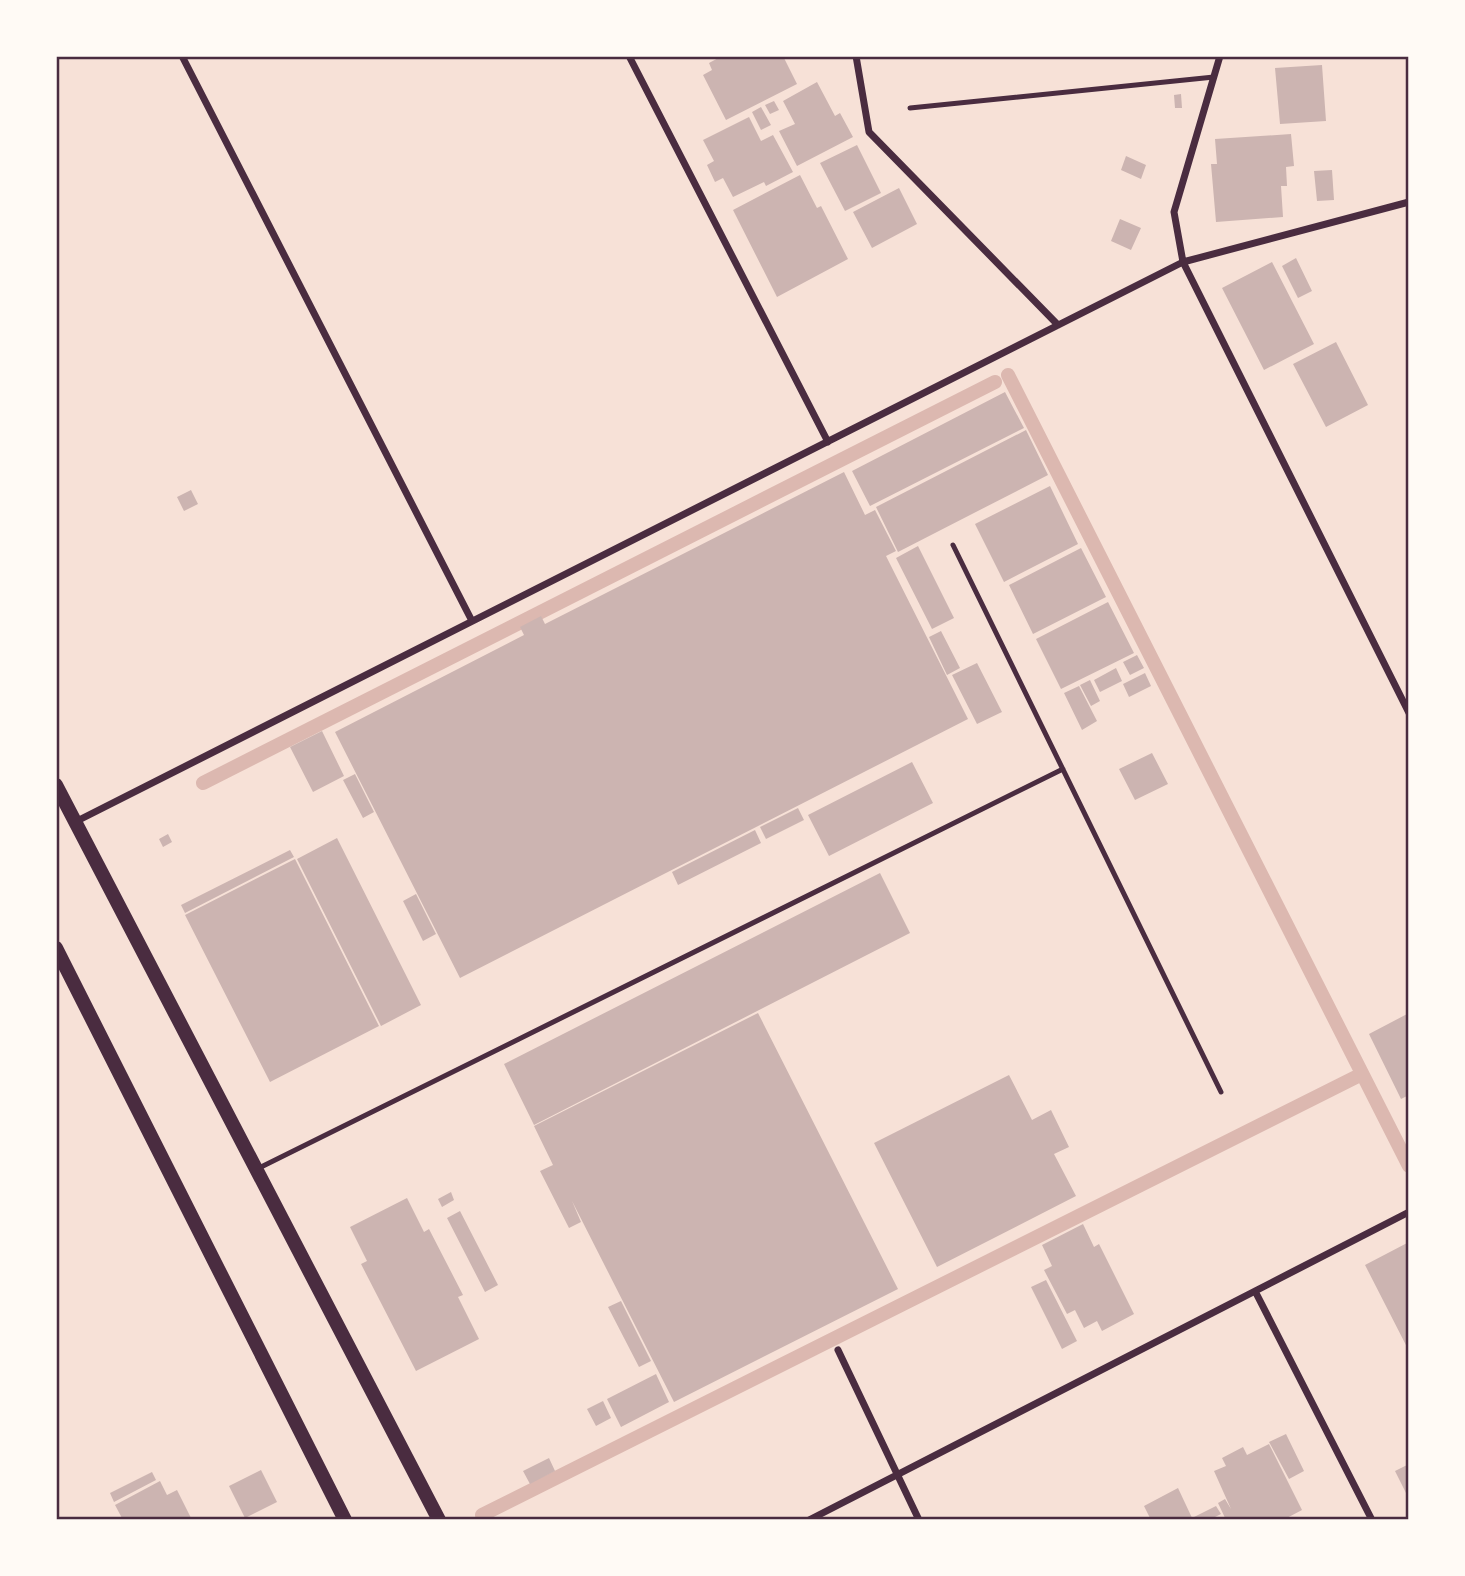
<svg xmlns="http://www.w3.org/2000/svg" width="1465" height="1576" font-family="'Fira Sans',sans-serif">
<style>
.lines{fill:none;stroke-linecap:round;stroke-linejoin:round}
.stream{stroke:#dcb8b0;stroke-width:14}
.building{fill:#ccb4b1}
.service{stroke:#4a2c40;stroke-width:5}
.minor{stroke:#4a2c40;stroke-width:7}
.secondary{stroke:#4a2c40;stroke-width:14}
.neatline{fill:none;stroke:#4a2c40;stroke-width:2.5}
</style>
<rect width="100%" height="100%" fill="#f7e1d7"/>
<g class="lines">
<!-- stream -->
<path class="stream" d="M 1008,375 L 1409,1166
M 203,783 L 995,382
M 482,1515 L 1362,1074"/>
</g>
<!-- building -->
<path class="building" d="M 722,56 L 783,56 L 797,84 L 726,120 L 703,75 L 712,70 L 709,63 Z
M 1322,65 L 1326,121 L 1280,124 L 1275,68 Z
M 817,82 L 835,116 L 840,113 L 853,137 L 797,166 L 779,131 L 795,124 L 783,101 Z
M 1181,94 L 1182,108 L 1175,108 L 1174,95 Z
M 774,101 L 779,110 L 770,114 L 765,105 Z
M 761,107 L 771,125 L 761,130 L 752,112 Z
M 749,117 L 761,141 L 773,135 L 793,172 L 766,186 L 764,182 L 733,197 L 723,178 L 715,182 L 707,165 L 714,161 L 703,140 Z
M 1291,134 L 1294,166 L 1286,167 L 1287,186 L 1281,186 L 1283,217 L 1216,222 L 1211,164 L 1217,164 L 1215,139 Z
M 857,145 L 881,193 L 845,211 L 820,163 Z
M 1126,156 L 1146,165 L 1141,179 L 1121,170 Z
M 1332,170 L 1334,200 L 1317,201 L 1314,171 Z
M 800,175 L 817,208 L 821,206 L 848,259 L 777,297 L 733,210 Z
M 899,188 L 917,224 L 872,248 L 853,212 Z
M 1120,219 L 1141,228 L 1131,250 L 1111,241 Z
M 1296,258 L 1312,291 L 1298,298 L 1282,266 Z
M 1272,262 L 1314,344 L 1264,370 L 1222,288 Z
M 1336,342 L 1368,405 L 1326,427 L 1293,364 Z
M 1005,392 L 1024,428 L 870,506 L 852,471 Z
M 1026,430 L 1048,475 L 898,552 L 876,507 Z
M 844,472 L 865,515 L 875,510 L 896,551 L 886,556 L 968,719 L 460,978 L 335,732 L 524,635 L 520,627 L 541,616 L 545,624 Z
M 1050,486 L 1078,544 L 1004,582 L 975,524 Z
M 191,490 L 198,504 L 184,511 L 177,497 Z
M 918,546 L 954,618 L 932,629 L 896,558 Z
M 1081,548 L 1106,597 L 1033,634 L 1009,585 Z
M 1108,602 L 1134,653 L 1061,689 L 1036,639 Z
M 941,631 L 960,668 L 947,675 L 929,637 Z
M 1137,655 L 1144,668 L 1130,675 L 1123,662 Z
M 977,663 L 1002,712 L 977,724 L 952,675 Z
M 1116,668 L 1122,681 L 1100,692 L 1094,680 Z
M 1145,673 L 1151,686 L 1129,697 L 1123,684 Z
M 1090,680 L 1100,701 L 1091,706 L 1080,685 Z
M 1079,686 L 1097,721 L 1082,730 L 1064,693 Z
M 322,731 L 344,776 L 313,792 L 290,747 Z
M 1152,753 L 1168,784 L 1135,800 L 1119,769 Z
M 912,762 L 933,803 L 829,856 L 808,815 Z
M 355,774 L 374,812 L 363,818 L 343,780 Z
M 798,808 L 804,820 L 766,839 L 760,827 Z
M 755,830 L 761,843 L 678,885 L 672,872 Z
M 168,834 L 172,842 L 163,847 L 159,839 Z
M 337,838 L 421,1005 L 381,1026 L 297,859 Z
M 290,850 L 294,857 L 185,913 L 181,905 Z
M 295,859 L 379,1026 L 270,1082 L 185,915 Z
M 880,873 L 910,933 L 534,1125 L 504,1064 Z
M 416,894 L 436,934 L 423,941 L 403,901 Z
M 758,1013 L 898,1289 L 674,1402 L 572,1201 L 581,1222 L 569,1228 L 540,1171 L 553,1165 L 534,1126 Z
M 1409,1013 L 1409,1095 L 1401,1099 L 1369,1034 Z
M 1009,1075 L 1032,1120 L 1051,1110 L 1069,1147 L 1054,1154 L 1076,1196 L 937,1267 L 874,1143 Z
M 451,1192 L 454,1200 L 442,1207 L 438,1199 Z
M 407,1198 L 424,1232 L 429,1229 L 463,1295 L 458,1297 L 479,1339 L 416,1371 L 361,1264 L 367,1261 L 350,1227 Z
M 460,1211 L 498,1285 L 485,1292 L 447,1218 Z
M 1083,1224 L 1094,1247 L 1099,1244 L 1134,1314 L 1102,1331 L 1097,1321 L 1084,1328 L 1075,1310 L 1067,1314 L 1044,1270 L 1052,1266 L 1042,1245 Z
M 1409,1242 L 1409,1351 L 1365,1265 Z
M 1046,1280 L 1077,1341 L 1062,1349 L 1031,1287 Z
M 621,1301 L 651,1361 L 639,1367 L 608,1307 Z
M 656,1374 L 669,1402 L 621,1427 L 607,1399 Z
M 603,1401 L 611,1418 L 596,1426 L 587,1409 Z
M 1286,1434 L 1304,1471 L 1289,1479 L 1269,1442 Z
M 1269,1444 L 1302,1510 L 1283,1520 L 1226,1520 L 1218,1503 L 1225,1499 L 1231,1509 L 1214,1471 L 1226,1466 L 1222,1458 L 1243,1447 L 1247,1455 Z
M 549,1458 L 555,1471 L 530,1484 L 523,1471 Z
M 1409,1464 L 1409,1499 L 1395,1471 Z
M 261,1470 L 277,1502 L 245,1518 L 229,1486 Z
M 152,1472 L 156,1480 L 114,1502 L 110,1493 Z
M 160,1481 L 167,1495 L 177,1490 L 192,1520 L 123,1520 L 115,1505 Z
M 1178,1488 L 1193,1520 L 1151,1520 L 1144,1506 Z
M 1216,1506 L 1221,1514 L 1209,1520 L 1196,1520 L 1194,1517 Z"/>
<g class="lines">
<!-- service -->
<path class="service" d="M 910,108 L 1214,77
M 953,545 L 1221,1092
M 259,1168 L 1063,769"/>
<!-- minor -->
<path class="minor" d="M 182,56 L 472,621
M 629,56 L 828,442
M 856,56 L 869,132 L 1058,325
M 1220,56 L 1174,212 L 1183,262 L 1409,713
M 75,822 L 1183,262 L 1409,202
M 1255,1291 L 1372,1520
M 838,1350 L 919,1520
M 809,1520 L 1409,1212"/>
<!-- secondary -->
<path class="secondary" d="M 56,785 L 439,1520
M 56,948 L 345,1520"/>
</g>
<!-- border -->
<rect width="1465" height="1576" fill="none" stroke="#fffaf5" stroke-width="116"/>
<rect x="58" y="58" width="1349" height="1460" class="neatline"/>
</svg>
